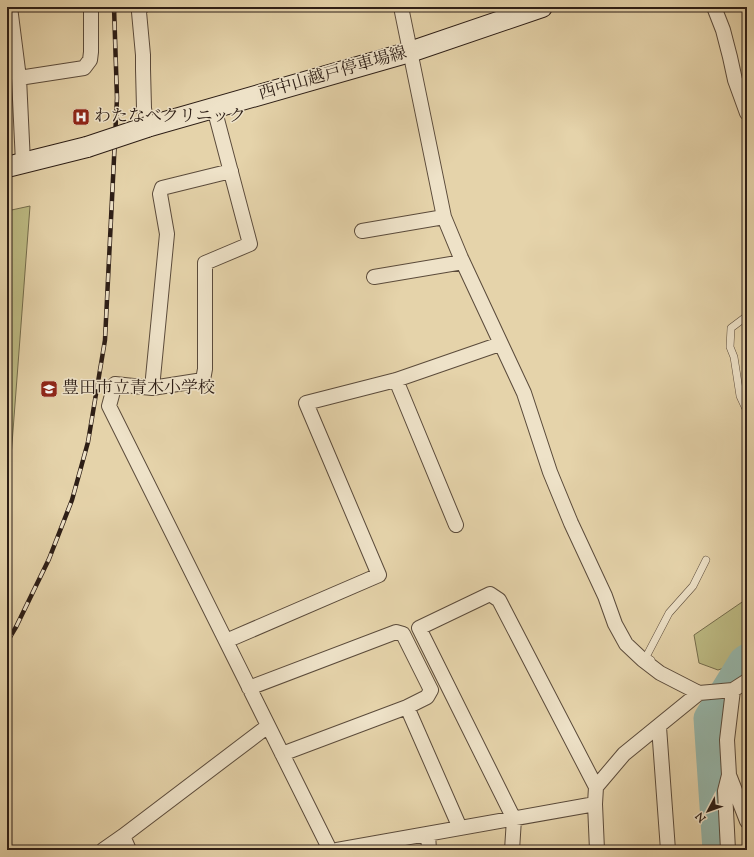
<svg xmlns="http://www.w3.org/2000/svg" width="754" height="857" font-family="'Sorts Mill Goudy','Noto Serif JP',serif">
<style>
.green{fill:#bcba83;stroke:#746c4c}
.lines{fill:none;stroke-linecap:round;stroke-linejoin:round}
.river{stroke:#96b7ab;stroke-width:29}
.lane-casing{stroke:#5b4b3b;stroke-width:8}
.street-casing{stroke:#5b4b3b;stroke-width:16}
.secondary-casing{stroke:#2d1e16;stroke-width:22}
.lane{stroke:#eee2c8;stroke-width:7}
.street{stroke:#eee2c8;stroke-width:14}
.secondary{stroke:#eee2c8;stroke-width:20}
.rail-casing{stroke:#2d1e16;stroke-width:4.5}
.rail{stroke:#eee2c8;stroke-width:3;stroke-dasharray:9;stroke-linecap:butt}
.secondary-bridge-casing{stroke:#2d1e16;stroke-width:22;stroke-linecap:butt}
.secondary-bridge{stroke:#eee2c8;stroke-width:20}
.labels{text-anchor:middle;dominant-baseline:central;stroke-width:3;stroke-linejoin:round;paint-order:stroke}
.street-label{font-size:17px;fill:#2d1e16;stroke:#eee2c8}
.poi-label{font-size:17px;fill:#2d1e16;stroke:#eee2c8;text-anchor:start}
</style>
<rect width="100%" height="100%" fill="#e5d3aa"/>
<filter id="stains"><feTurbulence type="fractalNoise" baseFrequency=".005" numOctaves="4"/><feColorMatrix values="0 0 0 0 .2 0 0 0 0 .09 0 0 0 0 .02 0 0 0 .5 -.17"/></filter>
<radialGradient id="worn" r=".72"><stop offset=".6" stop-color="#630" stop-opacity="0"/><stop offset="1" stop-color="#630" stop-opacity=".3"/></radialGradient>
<!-- green -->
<path class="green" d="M 30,206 L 7,510 L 7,211 Z
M 747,595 L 747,660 L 718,670 L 699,663 L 694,635 L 745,600 Z"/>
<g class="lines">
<!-- river -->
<path class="river" d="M 717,850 L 708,718 L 743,661 L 747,658"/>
<defs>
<path id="lane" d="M 747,316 L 731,328 L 730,347 L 734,357 L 740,396 L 747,411
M 651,660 L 646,657 L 669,613 L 693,586 L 706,560"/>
<path id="street" d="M 10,7 L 19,78 L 23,163
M 141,7 L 139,12 L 143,55 L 143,69 L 144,108 L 147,127
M 401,7 L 444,217 L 461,258 L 524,393 L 550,472 L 571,523 L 605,596 L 615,624 L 626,644 L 643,660 L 660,673 L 699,693 L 733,690 L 747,681
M 714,7 L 723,30 L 730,57 L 735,80 L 747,113
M 19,78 L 84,68 L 90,60 L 91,52 L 91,7
M 214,108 L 250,244 L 205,263 L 205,369 L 203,380 L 152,388 L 115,384 L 109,406 L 330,850
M 362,231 L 444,217
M 374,277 L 463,262
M 396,380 L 456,525
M 152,388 L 167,234 L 160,194 L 162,188 L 231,171
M 226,641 L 379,575 L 306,403 L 396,380 L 500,344
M 249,688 L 396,632 L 403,634 L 431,690 L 427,697 L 407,707 L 282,754
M 733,690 L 727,740 L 729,775 L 747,821
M 407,707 L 460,828
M 659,727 L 668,850
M 596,787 L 624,754 L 699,693
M 428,834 L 429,850
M 123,836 L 129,850
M 103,850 L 123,836 L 268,726
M 337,850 L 595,804
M 512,850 L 514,819 L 419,628 L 490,594 L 499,600 L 596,787 L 595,804 L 597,850
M 728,850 L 725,791 L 729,775"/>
<path id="secondary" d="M 147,127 L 410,52 L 542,7
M 7,167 L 87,147"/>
</defs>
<!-- lane casing -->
<use href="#lane" class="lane-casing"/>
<!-- street casing -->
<use href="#street" class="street-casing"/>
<!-- secondary casing -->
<use href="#secondary" class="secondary-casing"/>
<!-- lane -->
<use href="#lane" class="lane"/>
<!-- street -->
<use href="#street" class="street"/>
<!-- secondary -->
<use href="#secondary" class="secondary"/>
<defs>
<path id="rail" d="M 7,642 L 16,627 L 49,559 L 72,500 L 88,442 L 105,340 L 117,98 L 114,7"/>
</defs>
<!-- rail casing -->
<use href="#rail" class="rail-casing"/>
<!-- rail -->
<use href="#rail" class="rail"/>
<defs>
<path id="secondary-bridge" d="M 87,147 L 147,127"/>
</defs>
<!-- secondary-bridge casing -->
<use href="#secondary-bridge" class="secondary-bridge-casing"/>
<!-- secondary-bridge -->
<use href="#secondary-bridge" class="secondary-bridge"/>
</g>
<!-- icons -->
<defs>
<symbol id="hospital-square" viewBox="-11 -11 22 22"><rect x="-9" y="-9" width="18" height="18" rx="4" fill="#8f2418" stroke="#eee2c8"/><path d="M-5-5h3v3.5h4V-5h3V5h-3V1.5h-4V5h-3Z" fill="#fff"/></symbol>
<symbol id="school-square" viewBox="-11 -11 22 22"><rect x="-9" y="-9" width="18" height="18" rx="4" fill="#8f2418" stroke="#eee2c8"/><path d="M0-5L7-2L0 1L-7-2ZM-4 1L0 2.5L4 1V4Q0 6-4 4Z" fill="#fff"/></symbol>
</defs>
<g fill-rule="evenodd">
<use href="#hospital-square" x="71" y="107" width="20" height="20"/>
<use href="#school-square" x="39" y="379" width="20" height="20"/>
</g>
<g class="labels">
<!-- street labels -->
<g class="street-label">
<text transform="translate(333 74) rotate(-16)">西中山越戸停車場線</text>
</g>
<!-- poi labels -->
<g class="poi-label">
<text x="94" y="117">わたなべクリニック</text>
<text x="62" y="389">豊田市立青木小学校</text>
</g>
</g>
<!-- margin -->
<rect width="754" height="857" fill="none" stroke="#e5d3aa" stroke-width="24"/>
<rect x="8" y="8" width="738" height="841" fill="none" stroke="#2d1e16" stroke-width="2"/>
<rect x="12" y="12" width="730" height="833" fill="none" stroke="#2d1e16"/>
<!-- north arrow -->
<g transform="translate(708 811) rotate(229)" stroke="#eee2c8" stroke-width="3" paint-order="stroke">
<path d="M0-3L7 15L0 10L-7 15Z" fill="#2d1e16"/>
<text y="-6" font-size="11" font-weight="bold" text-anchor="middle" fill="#2d1e16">N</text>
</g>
<rect width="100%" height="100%" filter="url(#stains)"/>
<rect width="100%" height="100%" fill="url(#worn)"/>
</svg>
